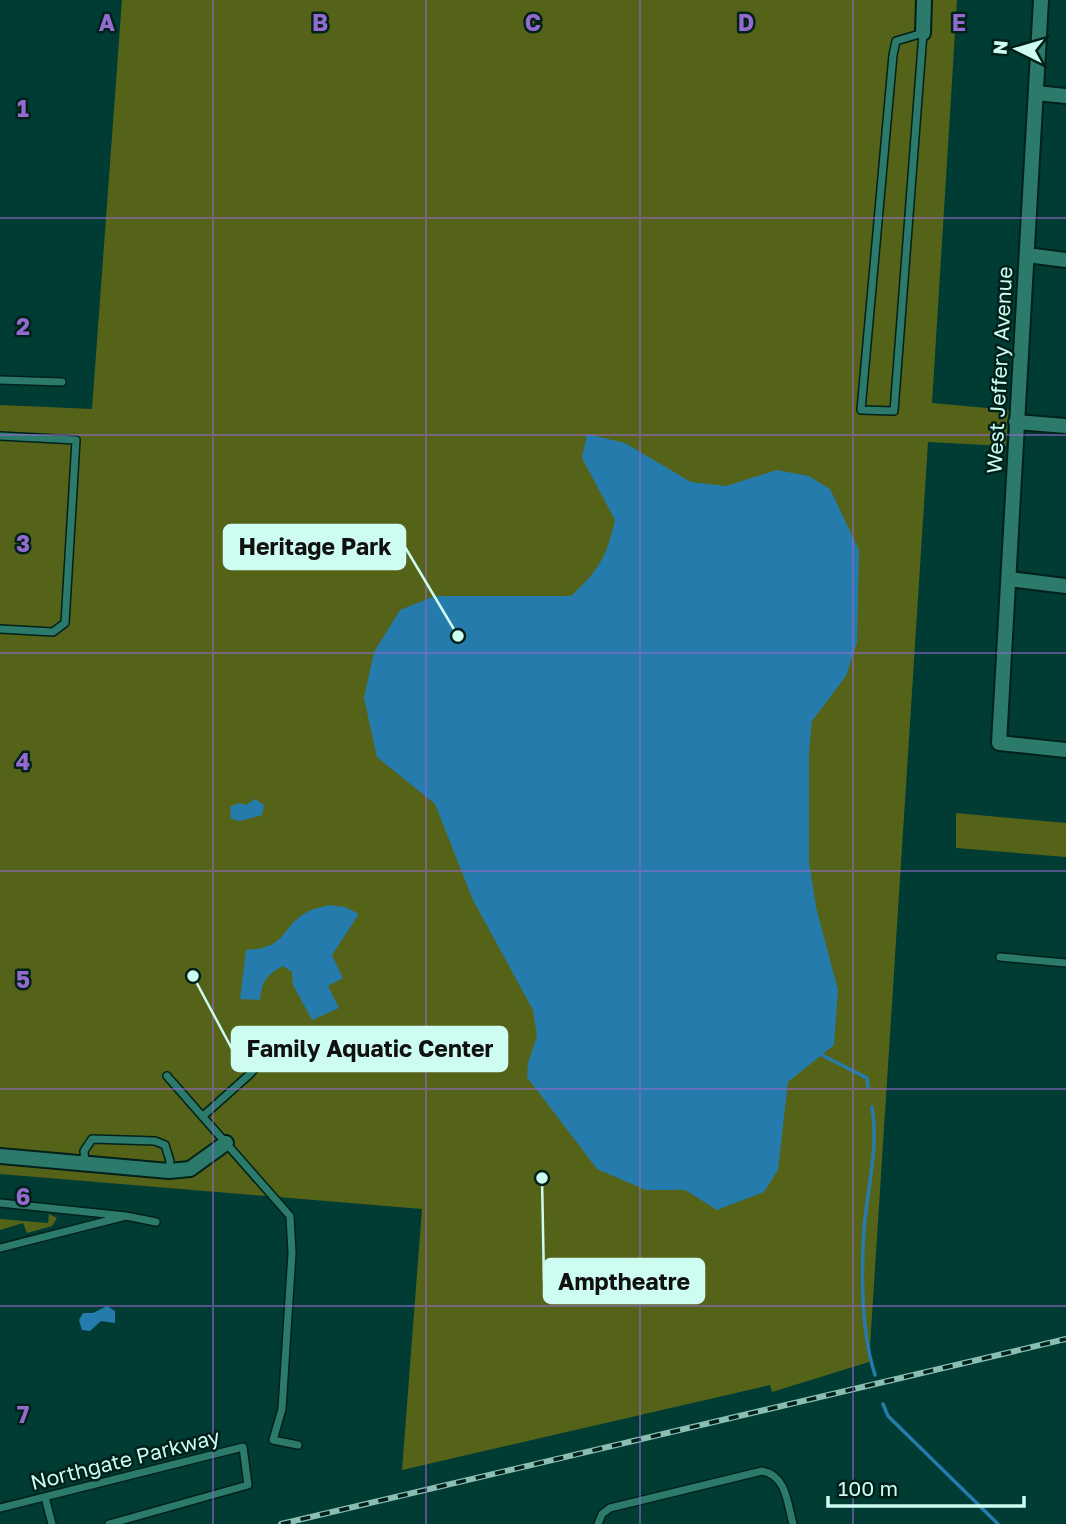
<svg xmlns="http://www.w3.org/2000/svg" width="1066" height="1524" font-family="'Golos Text',sans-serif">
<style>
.green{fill:#556319}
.water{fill:#257bac}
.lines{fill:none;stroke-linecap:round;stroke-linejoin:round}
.stream{stroke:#257bac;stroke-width:3.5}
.service-casing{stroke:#00201a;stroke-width:10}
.minor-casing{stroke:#00201a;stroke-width:18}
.service{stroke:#2b7a6b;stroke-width:7}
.minor{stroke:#2b7a6b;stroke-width:14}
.rail-casing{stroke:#8bbeb3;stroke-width:6}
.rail{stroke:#00201a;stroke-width:3.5;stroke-dasharray:10;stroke-linecap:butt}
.grid{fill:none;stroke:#946ace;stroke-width:2;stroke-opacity:0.55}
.labels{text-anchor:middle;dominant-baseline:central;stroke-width:5;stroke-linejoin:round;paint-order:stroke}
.street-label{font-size:21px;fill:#cdfcf1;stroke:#00201a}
.grid-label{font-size:23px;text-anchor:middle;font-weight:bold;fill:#946ace;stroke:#00201a;stroke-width:5;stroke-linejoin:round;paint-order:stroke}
.leader{fill:none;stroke:#cdfcf1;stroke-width:2.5}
.callout-dot{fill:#cdfcf1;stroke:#00201a;stroke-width:2.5}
.callout{fill:#cdfcf1;stroke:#cdfcf1;stroke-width:2.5}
.callout-label{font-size:23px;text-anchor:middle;font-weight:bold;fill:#111}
</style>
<rect width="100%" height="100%" fill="#003c33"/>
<!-- green -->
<path class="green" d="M 122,0 L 957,0 L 932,403 L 1009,410 L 1006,446 L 928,442 L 869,1362 L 772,1392 L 770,1385 L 402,1470 L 422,1209 L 0,1174 L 0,405 L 92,409 Z
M 956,813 L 1066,823 L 1066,857 L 956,848 Z
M 49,1214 L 57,1218 L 52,1226 L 27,1233 L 23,1223 L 0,1230 L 0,1219 L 48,1223 Z"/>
<!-- water -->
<path class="water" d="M 587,434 L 625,443 L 691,482 L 726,486 L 777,470 L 809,476 L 830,489 L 859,550 L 857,642 L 846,676 L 812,721 L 809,752 L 809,861 L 816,907 L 838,990 L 834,1045 L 788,1082 L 778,1170 L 764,1192 L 717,1210 L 685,1190 L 646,1190 L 597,1169 L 527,1077 L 528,1063 L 537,1036 L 533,1010 L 473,900 L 435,804 L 377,757 L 364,698 L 374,652 L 400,610 L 435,596 L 571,596 C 598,571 607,557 615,520 L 582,458 Z
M 255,799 L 264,805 L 262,815 L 240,821 L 231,819 L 230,807 L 239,803 L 246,805 Z
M 330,905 L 345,907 L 359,914 L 332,955 L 343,978 L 328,986 L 339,1008 L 312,1020 L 293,985 L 292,972 L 283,966 C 266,975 262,981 260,1000 L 240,999 L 246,950 C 290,948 279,926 309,911 C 315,908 323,907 330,905 Z
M 107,1306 L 115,1311 L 115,1323 L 101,1321 L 90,1331 L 82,1330 L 79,1320 L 83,1313 L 93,1313 Z"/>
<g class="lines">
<!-- stream -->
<path class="stream" d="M 818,1053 L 867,1078 L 868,1087
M 872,1107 C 879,1148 867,1189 864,1230 C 861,1276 861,1331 875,1375
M 883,1404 L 888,1416 L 998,1524"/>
<defs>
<path id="service" d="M 923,33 L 894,411 L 861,410 L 893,55 L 896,41 Z
M 0,380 L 62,382
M 0,436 L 76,440 L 65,623 L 53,632 L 0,629
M 1000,957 L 1066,963
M 167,1076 L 290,1216 L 292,1253 L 282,1409 L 273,1440 L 298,1445
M 203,1116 L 250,1074 L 275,1044
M 85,1163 L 84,1151 L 92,1139 L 155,1141 L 165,1145 L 170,1161 L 169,1171
M 0,1203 L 126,1216 L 0,1248
M 126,1216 L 156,1222
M 45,1497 L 52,1524
M 0,1508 L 243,1447 L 248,1485 L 109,1524
M 598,1524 L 602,1514 L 610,1508 L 762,1471 C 787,1476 787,1503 793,1524"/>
<path id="minor" d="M 1041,0 L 999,743 L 1066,750
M 923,33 L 924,0
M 1036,93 L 1066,96
M 1027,255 L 1066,260
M 1016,422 L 1066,426
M 1009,579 L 1066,586
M 0,1156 L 169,1171 L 190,1169 L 226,1143"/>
</defs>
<!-- service casing -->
<use href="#service" class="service-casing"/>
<!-- minor casing -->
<use href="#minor" class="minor-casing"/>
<!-- service -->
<use href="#service" class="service"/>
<!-- minor -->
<use href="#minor" class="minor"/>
<defs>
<path id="rail" d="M 281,1524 L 1066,1339"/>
</defs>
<!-- rail casing -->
<use href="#rail" class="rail-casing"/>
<!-- rail -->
<use href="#rail" class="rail"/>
</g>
<!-- grid -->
<path class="grid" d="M 213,0 L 213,1524M 426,0 L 426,1524M 640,0 L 640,1524M 853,0 L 853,1524M 0,218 L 1066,218M 0,435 L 1066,435M 0,653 L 1066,653M 0,871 L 1066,871M 0,1089 L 1066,1089M 0,1306 L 1066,1306"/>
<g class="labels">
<!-- street labels -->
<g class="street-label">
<text transform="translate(999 370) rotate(-87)">West Jeffery Avenue</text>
<text transform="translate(125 1459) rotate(-14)">Northgate Parkway</text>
</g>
</g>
<g class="grid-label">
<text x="107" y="31">A</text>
<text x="320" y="31">B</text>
<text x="533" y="31">C</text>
<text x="746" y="31">D</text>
<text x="959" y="31">E</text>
<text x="23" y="117">1</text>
<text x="23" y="335">2</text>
<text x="23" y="552">3</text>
<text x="23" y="770">4</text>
<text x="23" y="988">5</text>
<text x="23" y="1205">6</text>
<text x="23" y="1423">7</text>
</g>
<!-- callouts -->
<path class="leader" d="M458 636L405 547M193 976L232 1049M542 1178L544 1281"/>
<g class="callout-dot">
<circle cx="458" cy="636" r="7"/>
<circle cx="193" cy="976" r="7"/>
<circle cx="542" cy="1178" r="7"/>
</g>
<g class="callout">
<rect x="224" y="525" width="181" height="44" rx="7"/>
<rect x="232" y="1027" width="275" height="44" rx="7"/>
<rect x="544" y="1259" width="160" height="44" rx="7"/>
</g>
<g class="callout-label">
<text x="315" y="555">Heritage Park</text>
<text x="370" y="1057">Family Aquatic Center</text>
<text x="624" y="1290">Amptheatre</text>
</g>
<!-- north arrow -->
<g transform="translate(1017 49) rotate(275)" stroke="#00201a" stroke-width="5" paint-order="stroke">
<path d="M0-5L12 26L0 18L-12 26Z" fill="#cdfcf1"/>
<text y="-10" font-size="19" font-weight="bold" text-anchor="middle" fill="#cdfcf1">N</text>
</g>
<!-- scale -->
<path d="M828 1496v10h196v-10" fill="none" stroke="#cdfcf1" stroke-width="3.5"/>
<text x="838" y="1496" font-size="21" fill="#cdfcf1" stroke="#00201a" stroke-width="5" paint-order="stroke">100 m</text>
</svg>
